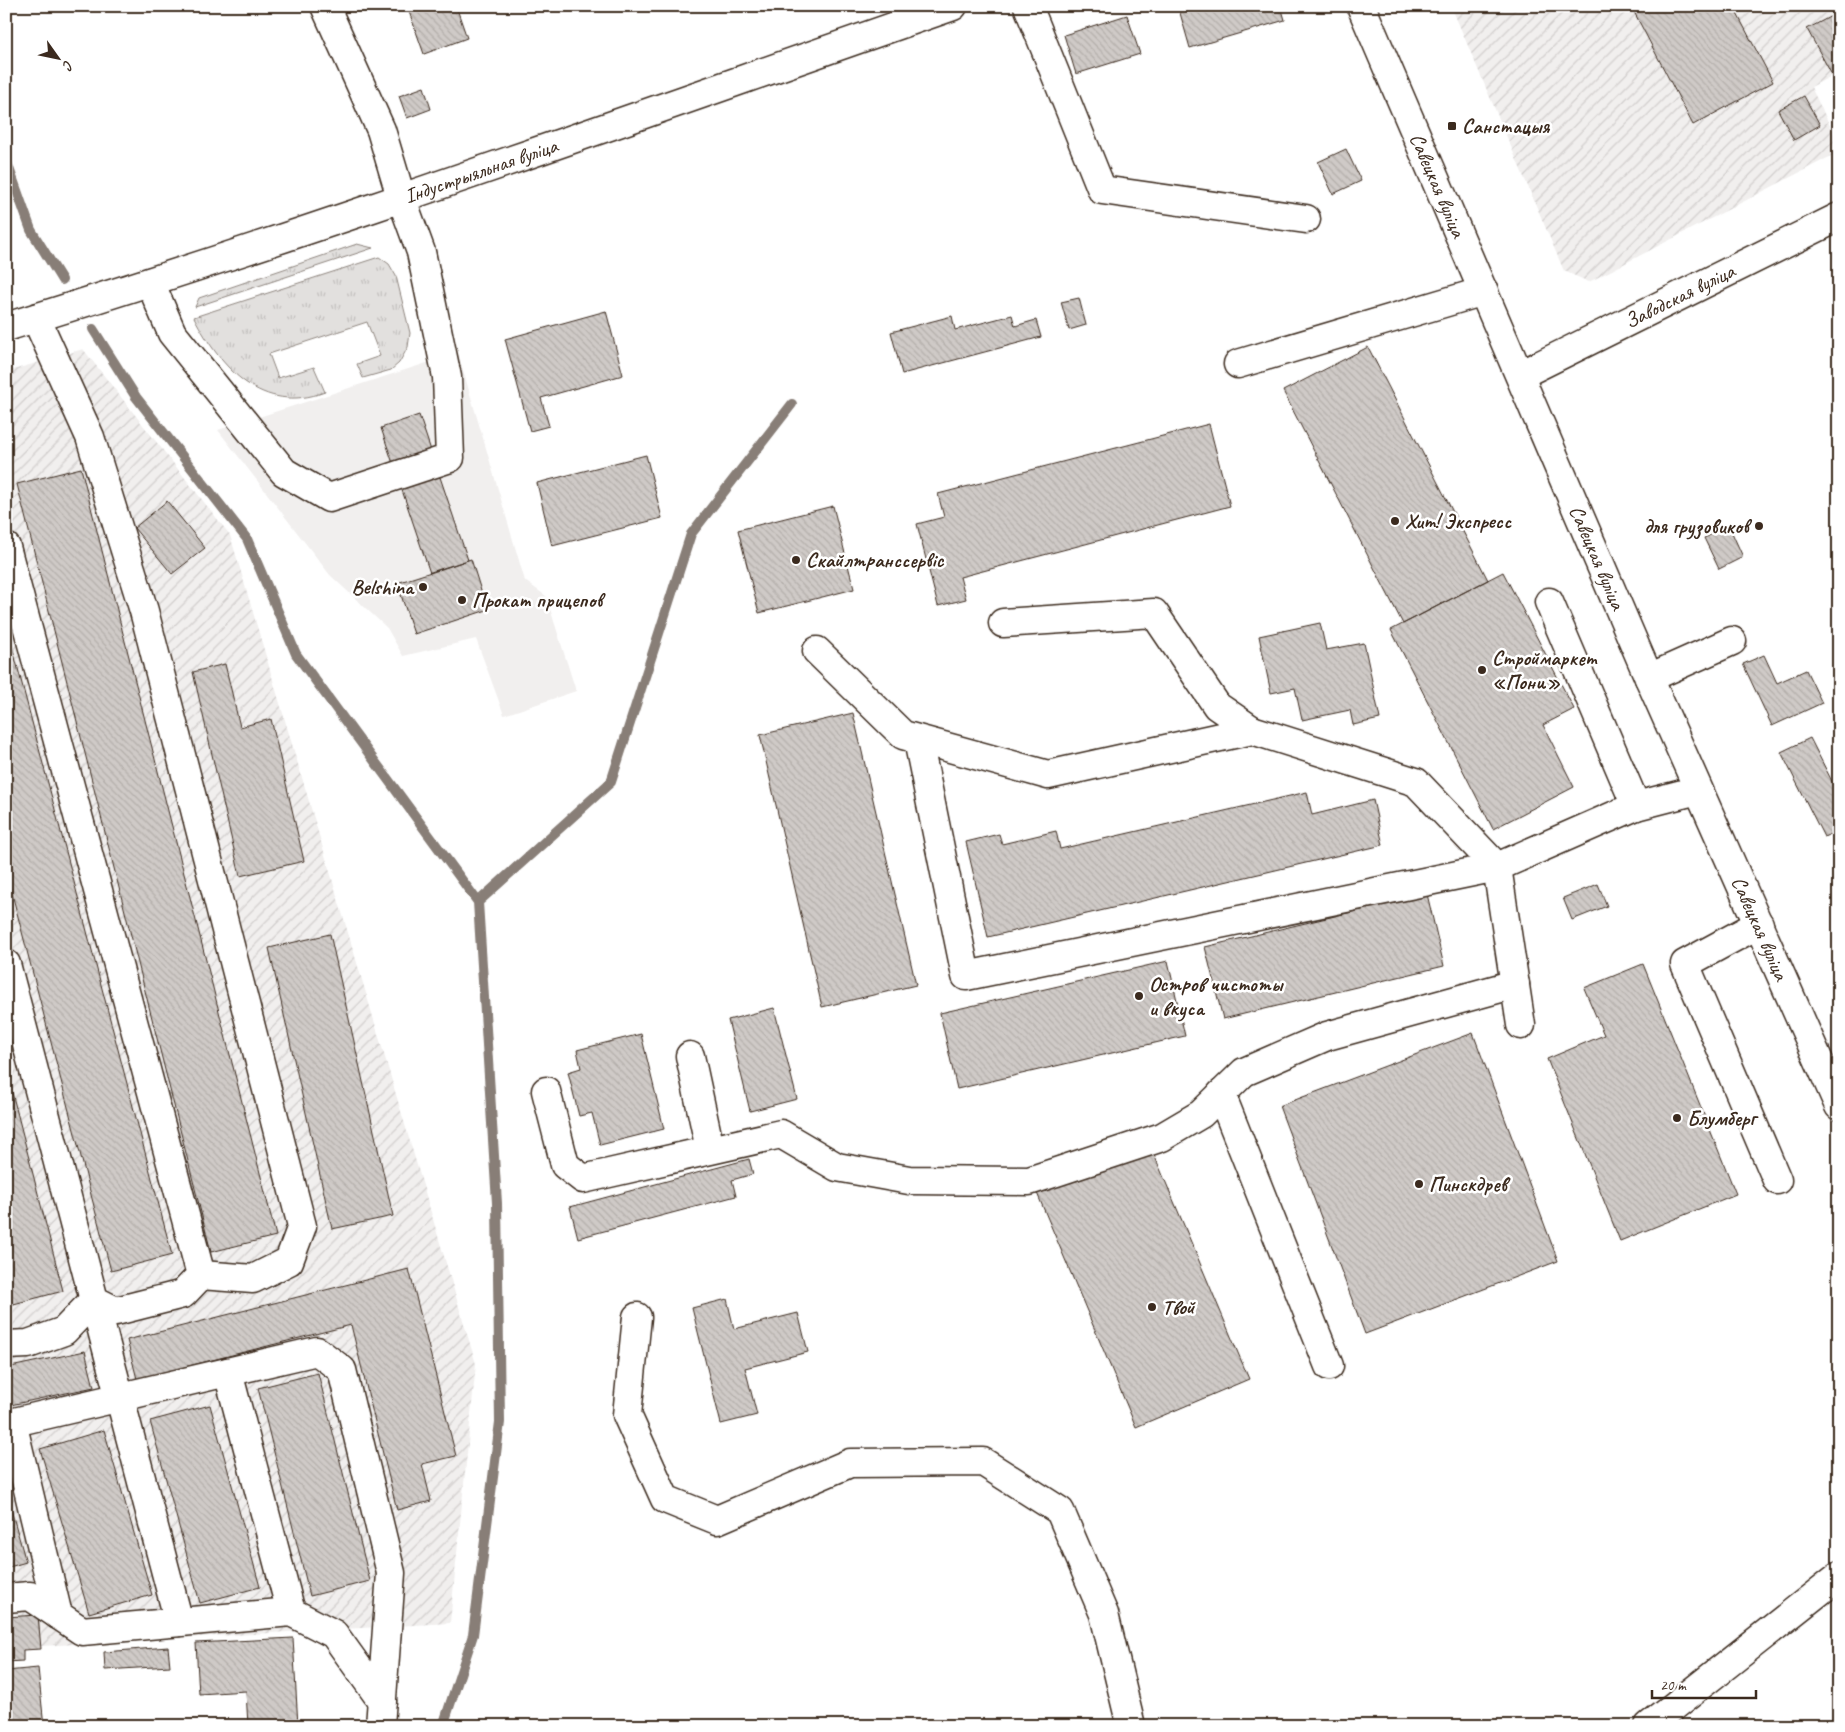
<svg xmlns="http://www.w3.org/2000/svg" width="1845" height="1732" font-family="Caveat,sans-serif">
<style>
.built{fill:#f1efee}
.industrial{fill:url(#industrial-furrows)}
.grass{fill:url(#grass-tufts);stroke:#8e857e}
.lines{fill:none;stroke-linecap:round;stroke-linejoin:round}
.stream{stroke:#887e77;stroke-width:10}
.building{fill:url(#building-back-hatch);stroke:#3b2a1e}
.minor-casing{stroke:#3b2a1e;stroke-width:31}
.minor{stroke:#fff;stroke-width:28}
.poi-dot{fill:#3b2a1e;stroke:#fff;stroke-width:2}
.labels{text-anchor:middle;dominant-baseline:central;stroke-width:5;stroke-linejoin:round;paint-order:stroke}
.poi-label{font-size:21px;font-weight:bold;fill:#3b2a1e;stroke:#fff;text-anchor:start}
.street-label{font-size:21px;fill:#3b2a1e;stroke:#fff}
</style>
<defs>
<pattern id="industrial-furrows" width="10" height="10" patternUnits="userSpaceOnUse" patternTransform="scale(1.25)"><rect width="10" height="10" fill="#f1efee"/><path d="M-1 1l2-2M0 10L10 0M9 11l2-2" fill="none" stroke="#d0cdcc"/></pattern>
<pattern id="grass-tufts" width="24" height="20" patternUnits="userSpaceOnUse" patternTransform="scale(1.25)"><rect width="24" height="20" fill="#e2e0de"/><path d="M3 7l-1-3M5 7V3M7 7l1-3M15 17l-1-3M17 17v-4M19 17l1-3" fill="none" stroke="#c3c0be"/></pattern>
<pattern id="building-back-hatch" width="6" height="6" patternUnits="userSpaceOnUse" patternTransform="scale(1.25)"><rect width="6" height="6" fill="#cfcac7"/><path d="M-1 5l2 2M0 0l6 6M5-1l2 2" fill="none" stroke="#b3aeaa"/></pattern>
</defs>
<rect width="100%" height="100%" fill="#fff"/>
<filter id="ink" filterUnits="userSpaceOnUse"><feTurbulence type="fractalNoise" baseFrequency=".02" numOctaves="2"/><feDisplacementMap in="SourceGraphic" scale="10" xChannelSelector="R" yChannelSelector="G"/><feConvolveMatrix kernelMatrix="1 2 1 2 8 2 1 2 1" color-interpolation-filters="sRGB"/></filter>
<g filter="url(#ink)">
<!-- built -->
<path class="built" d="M 458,353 L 525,581 L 546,596 L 576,691 L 504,715 L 476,639 L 403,656 L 387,628 L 330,575 L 218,430 Z"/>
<!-- industrial -->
<path class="industrial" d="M 1451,6 L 1839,6 L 1839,72 L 1811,87 L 1839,144 L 1839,152 L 1589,282 L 1564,271 Z
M 83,349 L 230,535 L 476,1364 L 450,1623 L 6,1648 L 6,372 Z"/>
<!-- grass -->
<path class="grass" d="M 357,244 L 373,248 L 195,307 L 199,298 Z
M 379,257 L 389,264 L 396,276 L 410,333 L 408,347 L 399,363 L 391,370 L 363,378 L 357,364 L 380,356 L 367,322 L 269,354 L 278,378 L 314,367 L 325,392 C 262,415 221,369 194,317 Z"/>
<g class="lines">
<!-- stream -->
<path class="stream" d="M 6,160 L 31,230 L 62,280
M 93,329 L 136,397 L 247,539 L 296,654 L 478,902 L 497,1203 L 500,1422 L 473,1635 L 443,1726
M 478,902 L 611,782 L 691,534 L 792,404"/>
</g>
<!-- building -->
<path class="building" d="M 407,6 L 456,6 L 467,38 L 424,54 Z
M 1178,6 L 1281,6 L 1285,20 L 1190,48 Z
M 1631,6 L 1733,6 L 1773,82 L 1693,125 Z
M 1839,12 L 1839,72 L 1832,75 L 1807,29 Z
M 1127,15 L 1140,54 L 1076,74 L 1064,35 Z
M 424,87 L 431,109 L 407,118 L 399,96 Z
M 1804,96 L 1820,125 L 1794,140 L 1778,110 Z
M 1346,149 L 1361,181 L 1333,194 L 1318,162 Z
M 1079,298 L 1086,325 L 1069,330 L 1061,302 Z
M 606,311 L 623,375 L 541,398 L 549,426 L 530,431 L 505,339 Z
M 1012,315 L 1015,326 L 1036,320 L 1041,337 L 902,374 L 891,332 L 952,316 L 955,330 Z
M 1368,347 L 1488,580 L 1403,624 L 1283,391 Z
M 419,415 L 468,560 L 430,573 L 381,428 Z
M 1209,424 L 1230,506 L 960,577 L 966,599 L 938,606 L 917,524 L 944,517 L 938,494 Z
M 646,455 L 662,518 L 552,546 L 537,483 Z
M 81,468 L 276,1236 L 211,1252 L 17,484 Z
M 167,501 L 205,548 L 172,574 L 134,528 Z
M 833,506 L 854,589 L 759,613 L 738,530 Z
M 1729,526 L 1743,557 L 1719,569 L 1704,538 Z
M 471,559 L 487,610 L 414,634 L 397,583 Z
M 1503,572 L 1574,709 L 1543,725 L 1574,787 L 1493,829 L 1391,630 Z
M 6,623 L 172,1255 L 111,1271 L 6,871 Z
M 1320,623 L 1326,650 L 1364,643 L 1380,719 L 1353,725 L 1350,710 L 1302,720 L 1295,688 L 1271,693 L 1259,636 Z
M 1764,655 L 1777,683 L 1806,670 L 1822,703 L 1772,726 L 1743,664 Z
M 225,664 L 240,727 L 271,719 L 304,861 L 240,876 L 193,672 Z
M 853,713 L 916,985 L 822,1007 L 760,735 Z
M 1810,738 L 1839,795 L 1839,830 L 1824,837 L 1781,752 Z
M 1307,792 L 1312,815 L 1373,800 L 1383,845 L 988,937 L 966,842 L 999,834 L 1002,844 L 1056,831 L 1060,849 Z
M 1598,884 L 1607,906 L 1572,920 L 1563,898 Z
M 1427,894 L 1444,966 L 1223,1019 L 1205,947 Z
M 330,934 L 393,1216 L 332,1229 L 269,948 Z
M 1168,961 L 1185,1036 L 957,1089 L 940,1013 Z
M 1643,964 L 1736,1194 L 1620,1241 L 1547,1059 L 1604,1035 L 1584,988 Z
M 774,1008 L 797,1099 L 750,1111 L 728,1020 Z
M 1473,1033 L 1558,1261 L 1365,1334 L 1279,1106 Z
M 641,1034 L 664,1129 L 600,1145 L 592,1113 L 579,1116 L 568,1072 L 581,1068 L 577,1050 Z
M 6,1069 L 63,1291 L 6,1306 Z
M 1150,1145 L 1249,1379 L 1136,1427 L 1037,1193 Z
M 749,1159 L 753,1174 L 732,1180 L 736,1196 L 578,1238 L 570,1207 Z
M 409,1269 L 456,1456 L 422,1464 L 431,1501 L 397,1510 L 351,1325 L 137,1379 L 127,1340 Z
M 727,1299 L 734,1329 L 798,1313 L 808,1352 L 745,1368 L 757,1415 L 721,1424 L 692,1308 Z
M 85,1351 L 94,1387 L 6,1406 L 6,1368 Z
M 318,1373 L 370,1581 L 310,1596 L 258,1388 Z
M 210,1405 L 260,1587 L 200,1603 L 150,1421 Z
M 104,1430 L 152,1595 L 89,1613 L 40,1449 Z
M 6,1492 L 26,1562 L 6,1568 Z
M 38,1615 L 41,1649 L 23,1650 L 23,1661 L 6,1662 L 6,1617 Z
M 293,1638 L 298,1726 L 248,1726 L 246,1691 L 199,1694 L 196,1643 Z
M 168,1647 L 170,1666 L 105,1670 L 104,1652 Z
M 38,1668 L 44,1726 L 6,1726 L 6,1671 Z"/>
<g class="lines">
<defs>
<g id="minor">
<path d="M 1028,6 L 1102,190 L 1306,219"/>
<path id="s1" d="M 1361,6 L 1649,678 L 1839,1106"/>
<path d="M 150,282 L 172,333 L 284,472 L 329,498 L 450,458 L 447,377 L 421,252 L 401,197 L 381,130 L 325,6"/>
<path d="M 36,318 L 90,437 L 144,611 L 302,1226 L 289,1261 L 253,1279 L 201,1275"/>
<path id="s2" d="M 6,327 C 325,229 639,115 953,6"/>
<path d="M 1238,364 L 1484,291"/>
<path id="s3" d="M 1520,375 L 1839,217"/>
<path d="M 6,547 L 201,1275 L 183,1294 L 116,1311 L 94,1300 L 6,964"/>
<path d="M 1549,602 L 1636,806"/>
<path d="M 1003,623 L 1154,613 L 1217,706 L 1252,730"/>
<path d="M 817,651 L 903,735 L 1048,775 L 1252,730 L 1416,782 L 1497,867 L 1636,806 L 1698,790"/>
<path d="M 1649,678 L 1732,641"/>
<path d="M 918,740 L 966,976 L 1497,867 L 1521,1025"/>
<path d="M 1759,924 L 1685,964 L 1777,1180"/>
<path d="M 690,1056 L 710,1149"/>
<path d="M 546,1091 L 565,1165 L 583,1179 L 781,1134 L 837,1167 L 909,1180 L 1029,1181 L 1162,1137 L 1201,1114 L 1244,1072 L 1327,1036 L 1515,984"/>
<path d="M 1221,1094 L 1329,1366"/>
<path d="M 637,1317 L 627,1415 L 665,1499 L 717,1520 L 850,1463 L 983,1462 L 1060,1511 L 1104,1614 L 1131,1726"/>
<path d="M 6,1345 L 28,1344 L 64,1331 L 94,1300 L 179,1622"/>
<path d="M 228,1372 L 291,1612"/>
<path d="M 12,1422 L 58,1615"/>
<path d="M 6,1424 L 317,1351 L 342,1370 L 391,1573 L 380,1726"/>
<path d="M 6,1598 L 30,1596 L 82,1631 L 291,1612 L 334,1634 L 382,1701"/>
<path d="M 1649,1726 L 1839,1576"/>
</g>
</defs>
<!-- minor casing -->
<use href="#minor" class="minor-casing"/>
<!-- minor -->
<use href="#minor" class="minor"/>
</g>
</g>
<!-- markers -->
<g class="poi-dot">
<rect x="1447" y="121" width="10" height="10" rx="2.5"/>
<circle cx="1395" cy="521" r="5"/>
<circle cx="1759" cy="526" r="5"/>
<circle cx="796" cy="560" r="5"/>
<circle cx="423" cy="587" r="5"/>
<circle cx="462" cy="600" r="5"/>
<circle cx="1482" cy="670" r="5"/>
<circle cx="1139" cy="996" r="5"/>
<circle cx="1677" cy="1118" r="5"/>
<circle cx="1419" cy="1184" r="5"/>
<circle cx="1152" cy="1307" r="5"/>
</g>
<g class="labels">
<!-- poi labels -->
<g class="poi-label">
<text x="1462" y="126">Санстацыя</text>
<text x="1405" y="521">Хит! Экспресс</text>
<text x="1749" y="526" text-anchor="end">для грузовиков</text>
<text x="806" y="560">Скайлтранссервіс</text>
<text x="413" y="587" text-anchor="end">Belshina</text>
<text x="472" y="600">Прокат прицепов</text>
<text x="1492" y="658">Строймаркет<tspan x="1492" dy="24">«Пони»</tspan></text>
<text x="1149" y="984">Остров чистоты<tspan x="1149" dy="24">и вкуса</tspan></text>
<text x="1687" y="1118">Блумберг</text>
<text x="1429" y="1184">Пинскдрев</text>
<text x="1162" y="1307">Твой</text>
</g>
<!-- street labels -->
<g class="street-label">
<text stroke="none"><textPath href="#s2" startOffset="500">Індустрыяльная вуліца</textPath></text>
<text stroke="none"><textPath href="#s1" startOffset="195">Савецкая вуліца</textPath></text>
<text stroke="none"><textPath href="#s3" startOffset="178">Заводская вуліца</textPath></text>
<text stroke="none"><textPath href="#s1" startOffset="600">Савецкая вуліца</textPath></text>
<text stroke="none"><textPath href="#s1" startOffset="1005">Савецкая вуліца</textPath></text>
</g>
</g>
<!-- margin -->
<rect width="1845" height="1732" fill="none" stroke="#fff" stroke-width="25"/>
<rect x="12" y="12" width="1820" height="1707" fill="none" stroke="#3b2a1e" stroke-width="2" filter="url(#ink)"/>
<!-- north arrow -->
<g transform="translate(58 58) rotate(123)" stroke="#ffffff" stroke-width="4" paint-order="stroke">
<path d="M0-4L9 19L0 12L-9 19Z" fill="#3b2a1e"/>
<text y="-8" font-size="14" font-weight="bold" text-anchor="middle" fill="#3b2a1e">С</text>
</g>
<!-- scale -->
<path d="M1652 1690v8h104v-8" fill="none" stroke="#3b2a1e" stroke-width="2.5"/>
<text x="1660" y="1690" font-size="15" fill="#3b2a1e" stroke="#ffffff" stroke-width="4" paint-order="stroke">20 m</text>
</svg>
